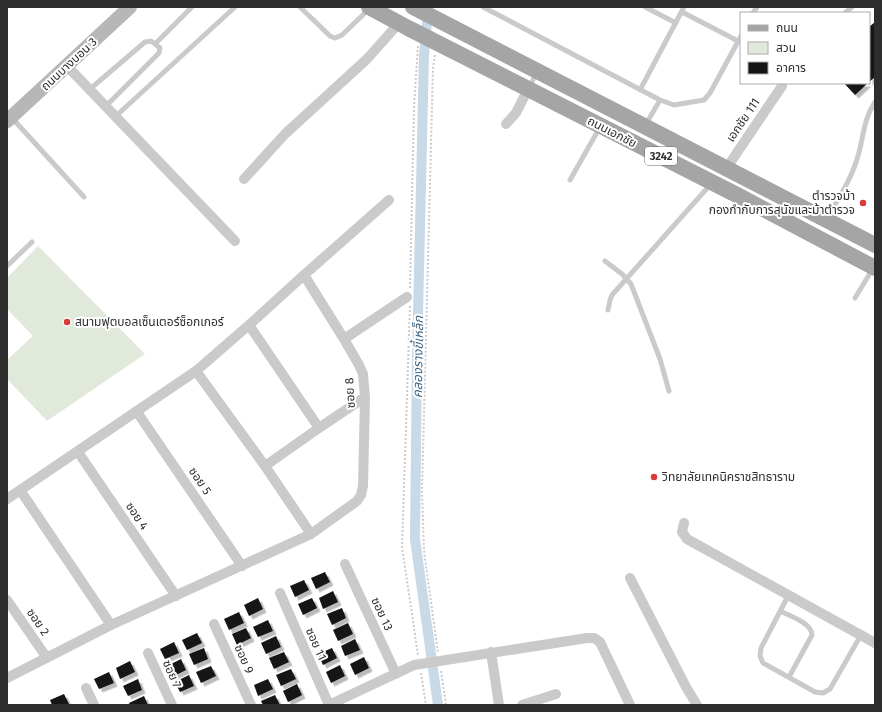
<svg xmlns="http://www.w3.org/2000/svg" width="882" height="712" font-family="'Fira Sans','Noto Sans Thai',sans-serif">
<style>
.green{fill:#e1e9db}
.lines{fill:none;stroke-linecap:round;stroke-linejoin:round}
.canal{stroke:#c8d9e8;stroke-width:10}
.building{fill:#141414;filter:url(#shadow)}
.path{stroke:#cacaca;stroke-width:2;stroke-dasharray:2 2;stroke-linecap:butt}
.service{stroke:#cacaca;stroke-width:5}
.minor{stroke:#cacaca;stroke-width:10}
.secondary{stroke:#b7b7b7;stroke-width:14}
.primary{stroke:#a5a5a5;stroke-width:16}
.poi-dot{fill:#da3a39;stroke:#fff;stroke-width:1.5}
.labels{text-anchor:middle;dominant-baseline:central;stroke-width:4;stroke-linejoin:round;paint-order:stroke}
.shield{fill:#fff;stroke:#6c6c6c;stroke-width:1}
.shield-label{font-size:11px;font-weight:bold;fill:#2d2d2d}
.street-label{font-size:12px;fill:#2d2d2d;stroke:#fff}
.poi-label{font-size:12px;fill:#2d2d2d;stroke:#fff;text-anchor:start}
.water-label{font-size:13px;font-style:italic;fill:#406789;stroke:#fff}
</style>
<defs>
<filter id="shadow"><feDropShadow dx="3.5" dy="3.5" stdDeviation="0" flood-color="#0004"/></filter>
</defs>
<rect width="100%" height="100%" fill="#fff"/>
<!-- green -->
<path class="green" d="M 38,246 L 145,354 L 47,421 L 7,379 L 7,360 L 33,336 L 7,309 L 7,278 Z"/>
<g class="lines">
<!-- canal -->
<path class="canal" d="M 428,11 L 424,55 L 417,358 L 415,539 L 438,705"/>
</g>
<!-- building -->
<path class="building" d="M 875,22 L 875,77 L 869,82 L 869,27 Z
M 844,83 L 868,83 L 855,95 Z
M 325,572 L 330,582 L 316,589 L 311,578 Z
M 304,580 L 309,590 L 295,597 L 290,586 Z
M 333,591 L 338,602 L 323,609 L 319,598 Z
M 258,598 L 263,609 L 249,616 L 244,605 Z
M 312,598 L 317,608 L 303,615 L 298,604 Z
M 342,608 L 346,618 L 332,625 L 327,614 Z
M 239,612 L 244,623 L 229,630 L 224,619 Z
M 268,620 L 273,631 L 258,637 L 253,627 Z
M 348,623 L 353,634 L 338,641 L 333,630 Z
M 246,628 L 251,638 L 237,645 L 232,634 Z
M 197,633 L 202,643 L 187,650 L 182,640 Z
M 276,636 L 281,647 L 266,654 L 261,643 Z
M 355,639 L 360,650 L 345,656 L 341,646 Z
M 174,642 L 179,653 L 165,659 L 160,649 Z
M 204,648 L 208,659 L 194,665 L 189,654 Z
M 332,648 L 337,658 L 323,665 L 318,654 Z
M 284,652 L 289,662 L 274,669 L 269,658 Z
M 364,657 L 369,668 L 355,675 L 350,664 Z
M 181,659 L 186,670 L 172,677 L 167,666 Z
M 130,661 L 135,672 L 120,679 L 116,668 Z
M 340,665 L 345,676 L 331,683 L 326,672 Z
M 211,666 L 216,676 L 201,683 L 196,672 Z
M 291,669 L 296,679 L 281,686 L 276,675 Z
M 109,672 L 114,683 L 99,689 L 94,679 Z
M 189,675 L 194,686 L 180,692 L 175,682 Z
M 138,679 L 142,690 L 128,696 L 123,686 Z
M 268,679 L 273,689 L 258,696 L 254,685 Z
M 297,684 L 302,695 L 288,702 L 283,691 Z
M 64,694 L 69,704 L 52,705 L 50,700 Z
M 275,695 L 280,705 L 263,705 L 261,701 Z
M 144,696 L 148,705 L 130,705 L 129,703 Z"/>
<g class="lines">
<!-- path -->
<path class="path" d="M 435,55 L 433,68 L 422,491 L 424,551 L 438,653
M 410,288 L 414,107 L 418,46
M 410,306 L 402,547 L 418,655
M 441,671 L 446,705
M 421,673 L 426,705"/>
<!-- service -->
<path class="service" d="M 300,7 L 330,36 L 335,38 L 342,35 L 368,10
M 483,7 L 660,100 L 674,105 L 704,100 L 710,93 L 741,36
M 645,7 L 676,23
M 682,12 L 738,41
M 753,13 L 757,7
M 845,13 L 852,7
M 529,88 L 537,72
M 90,89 L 145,42 L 151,41 L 155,44
M 640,90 L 684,7
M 106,106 L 159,53 L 160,48 L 155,44 L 192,7
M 116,116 L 235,7
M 12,118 L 84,197
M 646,124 L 660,100
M 570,180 L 600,127
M 827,217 C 839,198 852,178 858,156 C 864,136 863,120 875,102
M 605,261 L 622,274 L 631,284 L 660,359 L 669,391
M 7,266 L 32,242
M 855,298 L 872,270
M 608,310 L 610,300 L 612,295 L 710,185
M 788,596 L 761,648 L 760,656 L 763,663 L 815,692 L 823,693 L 830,689 L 861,635
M 780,611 C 790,616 812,623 812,635 L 789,677"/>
<!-- minor -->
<path class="minor" d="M 67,66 L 235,241
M 506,124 L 516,113 L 528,89
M 726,169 L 782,86
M 244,179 L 285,134 L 367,59 L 399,23
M 249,325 L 319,428 L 265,466
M 344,339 L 407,297
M 196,371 L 265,466 L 311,534
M 137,412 L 242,566
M 319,428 L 365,397
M 78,452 L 176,596
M 20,490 L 111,625
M 7,499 L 196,371 L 249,325 L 304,275 L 389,200
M 684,523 L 682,532 L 687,539 L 875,643
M 345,564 L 396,674
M 630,578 L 686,687 L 697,705
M 280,593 L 329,705
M 7,600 L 47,658
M 214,624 L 251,705
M 491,652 L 499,705
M 148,653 L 172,705
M 7,678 L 111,625 L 311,534 L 357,501 L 361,495 L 363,486 L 365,397 L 363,374 L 359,365 L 344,339 L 304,275
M 86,688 L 94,705
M 329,705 L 414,665 L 587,638 L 594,638 L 600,642 L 630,705
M 522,705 L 556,694"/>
<!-- secondary -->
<path class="secondary" d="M 7,121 L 130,7"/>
<!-- primary -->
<path class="primary" d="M 369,7 L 408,28 L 737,195 L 875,268
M 413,7 L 875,245"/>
</g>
<!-- markers -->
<g class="poi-dot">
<circle cx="863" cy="203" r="4"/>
<circle cx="67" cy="322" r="4"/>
<circle cx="654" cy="477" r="4"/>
</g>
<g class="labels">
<!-- shield labels -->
<rect class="shield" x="645" y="147" width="32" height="18" rx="3"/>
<g class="shield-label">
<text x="661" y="156">3242</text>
</g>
<!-- street labels -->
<g class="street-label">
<text transform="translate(69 64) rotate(-43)">ถนนบางบอน 3</text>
<text transform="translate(743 120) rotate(-56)">เอกชัย 111</text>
<text transform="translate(612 132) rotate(27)">ถนนเอกชัย</text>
<text transform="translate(350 393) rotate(-94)">ซอย 8</text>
<text transform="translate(200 481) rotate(56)">ซอย 5</text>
<text transform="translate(137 516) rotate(56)">ซอย 4</text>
<text transform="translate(382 614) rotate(65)">ซอย 13</text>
<text transform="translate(38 622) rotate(56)">ซอย 2</text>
<text transform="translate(316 644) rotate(66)">ซอย 11</text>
<text transform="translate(244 659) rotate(66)">ซอย 9</text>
<text transform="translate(172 674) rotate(66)">ซอย 7</text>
</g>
<!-- poi labels -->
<g class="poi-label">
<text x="855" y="196" text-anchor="end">ตำรวจม้า<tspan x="855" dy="14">กองกำกับการสุนัขและม้าตำรวจ</tspan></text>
<text x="75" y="322">สนามฟุตบอลเซ็นเตอร์ซ็อกเกอร์</text>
<text x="662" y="477">วิทยาลัยเทคนิคราชสิทธาราม</text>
</g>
<!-- water labels -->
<g class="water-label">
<text transform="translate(418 357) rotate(-89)">คลองรางขี้เหล็ก</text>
</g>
</g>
<!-- border -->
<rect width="882" height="712" fill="none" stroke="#2d2d2d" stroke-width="16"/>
<!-- legend -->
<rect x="740" y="12" width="130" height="72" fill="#ffffff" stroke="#ababab"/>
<rect x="748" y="25" width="20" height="6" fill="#a5a5a5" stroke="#ababab"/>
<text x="776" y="32" font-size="12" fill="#2d2d2d">ถนน</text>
<rect x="748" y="42" width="20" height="12" fill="#e1e9db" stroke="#ababab"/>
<text x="776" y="52" font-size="12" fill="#2d2d2d">สวน</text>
<rect x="748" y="62" width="20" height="12" fill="#141414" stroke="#ababab"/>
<text x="776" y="72" font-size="12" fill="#2d2d2d">อาคาร</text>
</svg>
